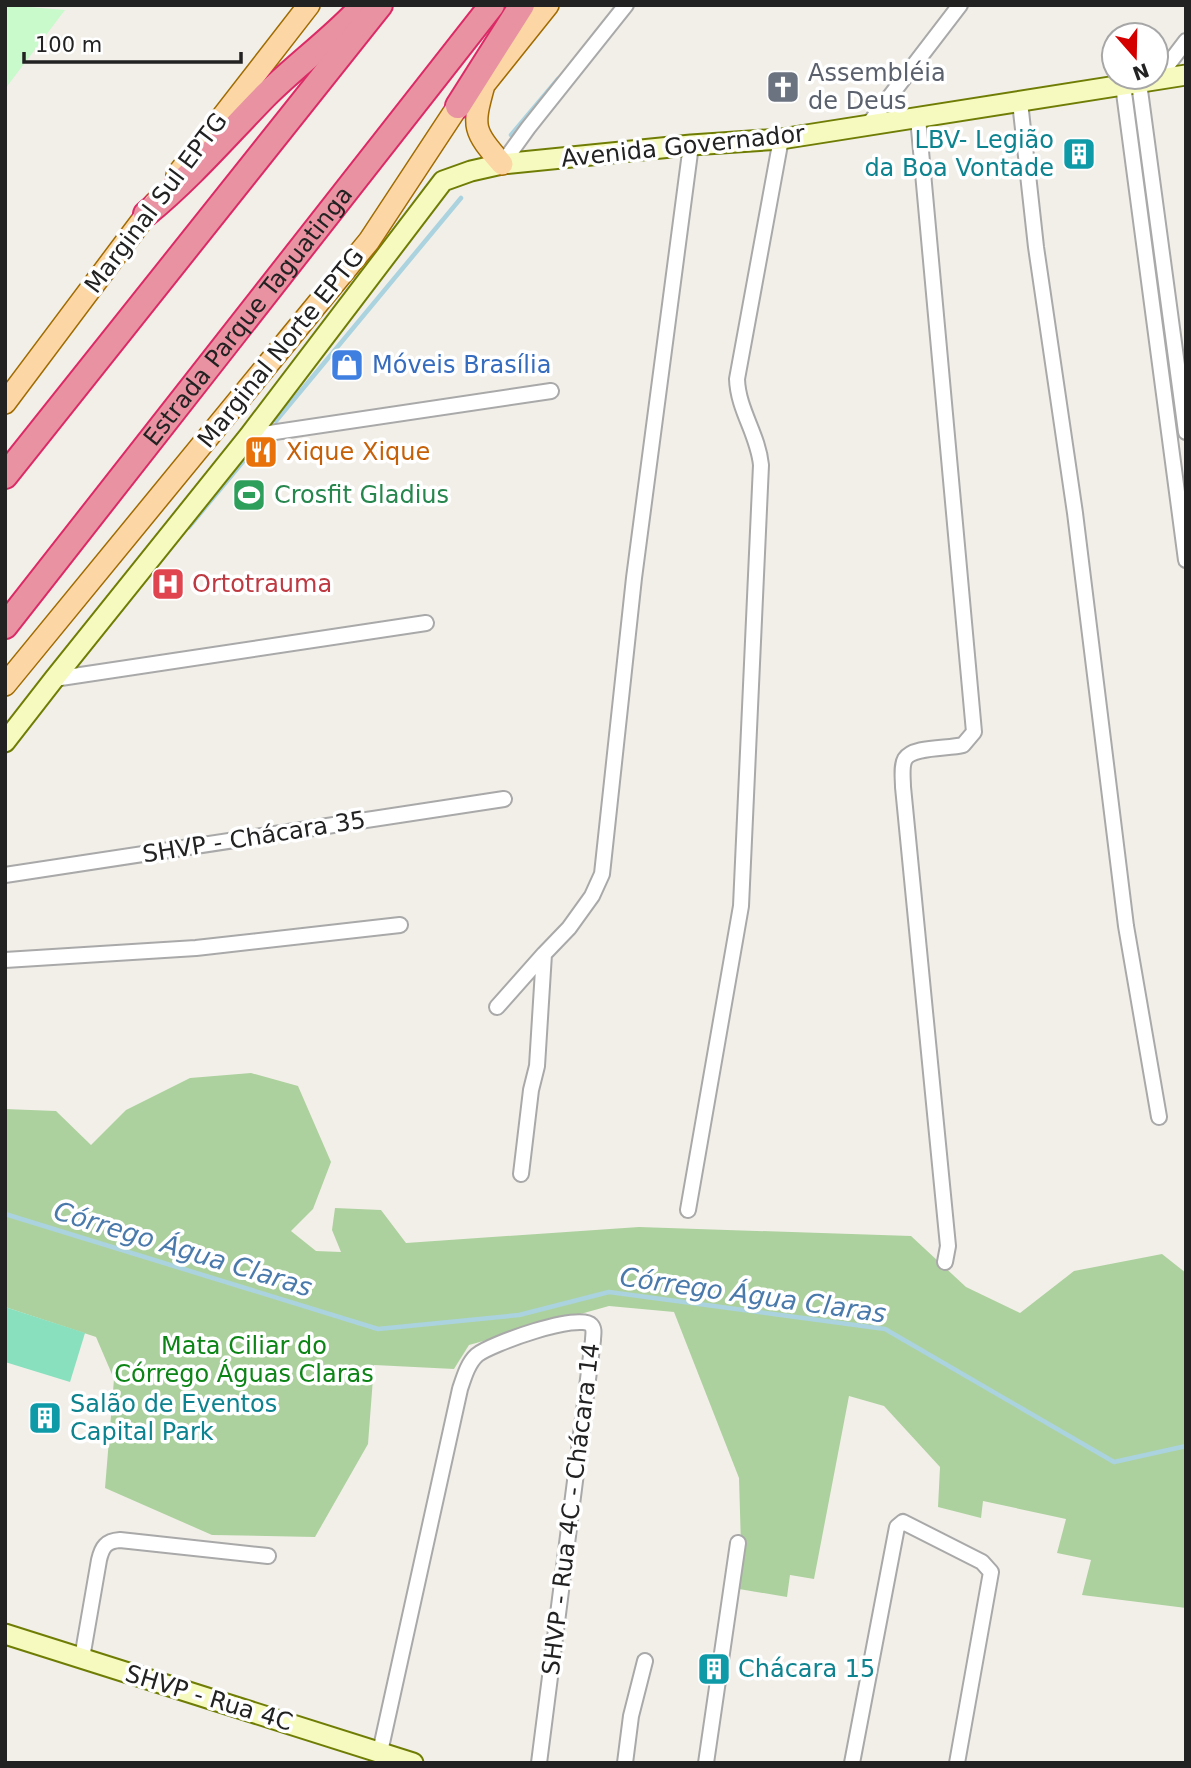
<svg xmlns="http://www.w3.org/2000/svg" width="1191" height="1768" font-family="'DejaVu Sans',sans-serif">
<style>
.forest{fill:#add19e}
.park{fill:#c8facc}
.pitch{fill:#88e0be}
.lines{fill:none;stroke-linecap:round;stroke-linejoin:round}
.stream{stroke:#aad3df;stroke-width:4.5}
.street-casing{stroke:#a9a9a9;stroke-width:18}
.secondary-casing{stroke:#707d05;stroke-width:23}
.primary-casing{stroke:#a06b00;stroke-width:24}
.highway-casing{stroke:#dc2a67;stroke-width:28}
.street{stroke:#fff;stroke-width:14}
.secondary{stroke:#f7fabf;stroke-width:19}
.primary{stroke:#fcd6a4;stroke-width:21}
.highway{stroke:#e892a2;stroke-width:24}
.labels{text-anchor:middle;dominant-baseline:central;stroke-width:7;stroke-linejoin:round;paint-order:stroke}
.worship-label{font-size:24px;fill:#5b616d;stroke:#fff;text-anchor:start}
.culture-label{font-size:24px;fill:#0d838f;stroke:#fff;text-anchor:start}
.street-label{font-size:24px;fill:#222;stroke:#fff}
.shop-label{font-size:24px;fill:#366cbe;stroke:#fff;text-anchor:start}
.food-label{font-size:24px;fill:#c56008;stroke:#fff;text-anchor:start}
.leisure-label{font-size:24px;fill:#27864d;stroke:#fff;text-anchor:start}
.health-label{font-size:24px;fill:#be3a42;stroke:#fff;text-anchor:start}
.park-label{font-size:24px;fill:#0c8416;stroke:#fff}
.water-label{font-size:26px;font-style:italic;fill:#4a7aab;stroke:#fff}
</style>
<rect width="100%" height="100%" fill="#f2efe9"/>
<!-- forest -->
<path class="forest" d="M 251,1073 L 298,1086 L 331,1162 L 313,1209 L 291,1231 L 316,1251 L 341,1252 L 332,1230 L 335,1208 L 381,1210 L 406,1243 L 639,1227 L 911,1236 L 966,1287 L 1020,1313 L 1074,1271 L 1162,1254 L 1186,1273 L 1186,1608 L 1082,1595 L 1091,1560 L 1057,1553 L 1066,1519 L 983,1501 L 981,1518 L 938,1507 L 940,1467 L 884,1406 L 849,1396 L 814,1579 L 790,1575 L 787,1597 L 733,1588 L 741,1546 L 739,1478 L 674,1312 L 609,1306 L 469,1345 L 454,1369 L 374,1365 L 368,1444 L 315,1537 L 212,1535 L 105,1488 L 114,1379 L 96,1337 L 5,1307 L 5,1109 L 56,1111 L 91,1145 L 126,1110 L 190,1078 Z"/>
<!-- park -->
<path class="park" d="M 5,5 L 65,10 L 5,89 Z"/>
<!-- pitch -->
<path class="pitch" d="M 5,1307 L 85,1333 L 70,1382 L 5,1362 Z"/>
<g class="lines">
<!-- stream -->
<path class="stream" d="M 511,135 L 558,79
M 276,421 L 461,198
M 189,527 L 256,446
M 5,1214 L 378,1329 L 519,1315 L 609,1292 L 885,1329 L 1114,1462 L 1186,1446"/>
<defs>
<path id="street" d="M 1157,79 L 1186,41
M 1139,83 L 1186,432
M 1123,85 L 1186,560
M 1020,102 L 1036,247 L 1075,513 L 1126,926 L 1159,1117
M 918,118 L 974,732 L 963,745 C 948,749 913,746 905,759 C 901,766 903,779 903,787 L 948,1246 L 945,1262
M 868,125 L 960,5
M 502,164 L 528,128 L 626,5
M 249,436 L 551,391
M 54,679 L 426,623
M 5,875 L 504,799
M 5,960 L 196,948 L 400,925
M 497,1007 L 544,954
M 521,1174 L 531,1090 L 537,1066 L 544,954 L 569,928 L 592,896 L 602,874 L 634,578 L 691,145
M 688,1210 L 741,906 L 761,465 C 758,434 738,410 737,379 L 781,139
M 82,1658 L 99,1560 C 102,1547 106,1541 120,1540 L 268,1556
M 380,1752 L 460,1389 C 464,1377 468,1363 477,1355 C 490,1344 580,1312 591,1325 C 595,1329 593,1335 593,1340 L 539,1763
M 625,1763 L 631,1716 L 645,1661
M 706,1763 L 738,1543
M 852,1763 L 897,1527 L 903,1522 L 982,1562 L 991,1572 L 957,1763"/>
<path id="secondary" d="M 5,742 L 54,679 L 249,436 L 443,181 L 471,171 L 502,164 L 691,145 L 781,139 L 1186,75
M 5,1634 L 413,1763"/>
<path id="primary" d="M 484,85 C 472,128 473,130 502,164
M 177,175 L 309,5
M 5,403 L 155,203
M 5,685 L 369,241 L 458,106 L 484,85 L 548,5"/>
<g id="highway">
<path d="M 458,106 L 522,5"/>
<path d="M 146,214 C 190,178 226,136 265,96 C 294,67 327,43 356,13"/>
<path d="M 5,476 L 380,5"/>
<path id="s1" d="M 5,626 L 492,5"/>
</g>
</defs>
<!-- street casing -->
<use href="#street" class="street-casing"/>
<!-- secondary casing -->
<use href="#secondary" class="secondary-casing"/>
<!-- primary casing -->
<use href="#primary" class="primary-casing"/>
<!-- highway casing -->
<use href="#highway" class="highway-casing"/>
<!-- street -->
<use href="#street" class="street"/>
<!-- secondary -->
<use href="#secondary" class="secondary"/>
<!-- primary -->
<use href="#primary" class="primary"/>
<!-- highway -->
<use href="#highway" class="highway"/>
</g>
<!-- icons -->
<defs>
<symbol id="church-square" viewBox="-11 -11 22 22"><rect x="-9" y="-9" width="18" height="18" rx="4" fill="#6b7280" stroke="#fff"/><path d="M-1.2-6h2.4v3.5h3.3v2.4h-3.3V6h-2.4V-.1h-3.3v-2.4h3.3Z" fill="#fff"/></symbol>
<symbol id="building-square" viewBox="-11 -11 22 22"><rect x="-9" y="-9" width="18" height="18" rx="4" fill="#0f9aa8" stroke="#fff"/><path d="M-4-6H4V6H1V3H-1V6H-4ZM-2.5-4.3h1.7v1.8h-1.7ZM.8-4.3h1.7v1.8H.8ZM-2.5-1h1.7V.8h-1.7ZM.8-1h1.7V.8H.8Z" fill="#fff"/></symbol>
<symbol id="shop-square" viewBox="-11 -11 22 22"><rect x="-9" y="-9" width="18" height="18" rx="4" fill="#3f7fe0" stroke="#fff"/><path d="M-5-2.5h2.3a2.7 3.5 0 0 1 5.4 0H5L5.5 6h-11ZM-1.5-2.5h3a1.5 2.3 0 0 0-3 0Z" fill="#fff"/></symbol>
<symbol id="restaurant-square" viewBox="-11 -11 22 22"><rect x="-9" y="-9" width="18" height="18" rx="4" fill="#e8710a" stroke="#fff"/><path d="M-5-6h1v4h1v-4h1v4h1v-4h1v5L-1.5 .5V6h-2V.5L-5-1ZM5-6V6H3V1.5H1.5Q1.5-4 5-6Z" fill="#fff"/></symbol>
<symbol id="stadium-square" viewBox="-11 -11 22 22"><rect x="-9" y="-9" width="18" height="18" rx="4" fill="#2e9e5b" stroke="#fff"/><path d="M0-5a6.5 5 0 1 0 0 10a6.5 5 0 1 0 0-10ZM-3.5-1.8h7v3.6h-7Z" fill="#fff"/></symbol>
<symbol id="hospital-square" viewBox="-11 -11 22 22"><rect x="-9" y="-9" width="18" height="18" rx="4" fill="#e0444e" stroke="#fff"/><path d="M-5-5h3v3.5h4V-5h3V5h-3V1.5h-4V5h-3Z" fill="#fff"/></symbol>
</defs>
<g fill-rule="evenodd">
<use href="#church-square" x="764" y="68" width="38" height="38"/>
<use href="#building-square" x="1060" y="135" width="38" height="38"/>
<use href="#shop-square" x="328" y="346" width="38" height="38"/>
<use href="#restaurant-square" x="242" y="433" width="38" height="38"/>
<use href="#stadium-square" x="230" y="476" width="38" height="38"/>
<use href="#hospital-square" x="149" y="565" width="38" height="38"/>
<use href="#building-square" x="26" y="1399" width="38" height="38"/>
<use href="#building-square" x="695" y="1650" width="38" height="38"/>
</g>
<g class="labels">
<!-- worship labels -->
<g class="worship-label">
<text x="808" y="73">Assembléia<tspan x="808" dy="28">de Deus</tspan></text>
</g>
<!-- culture labels -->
<g class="culture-label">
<text x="1054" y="140" text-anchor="end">LBV- Legião<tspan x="1054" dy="28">da Boa Vontade</tspan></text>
<text x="70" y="1404">Salão de Eventos<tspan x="70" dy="28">Capital Park</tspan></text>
<text x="738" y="1669">Chácara 15</text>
</g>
<!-- street labels -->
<g class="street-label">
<text transform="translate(683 146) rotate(-6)">Avenida Governador</text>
<text transform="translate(156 203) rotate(-53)">Marginal Sul EPTG</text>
<text stroke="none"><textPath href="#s1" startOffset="394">Estrada Parque Taguatinga</textPath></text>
<text transform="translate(281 348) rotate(-51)">Marginal Norte EPTG</text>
<text transform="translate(254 837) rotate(-9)">SHVP - Chácara 35</text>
<text transform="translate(571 1509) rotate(-83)">SHVP - Rua 4C - Chácara 14</text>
<text transform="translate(209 1698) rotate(17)">SHVP - Rua 4C</text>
</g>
<!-- shop labels -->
<g class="shop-label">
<text x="372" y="365">Móveis Brasília</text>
</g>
<!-- food labels -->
<g class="food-label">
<text x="286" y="452">Xique Xique</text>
</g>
<!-- leisure labels -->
<g class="leisure-label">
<text x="274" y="495">Crosfit Gladius</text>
</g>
<!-- health labels -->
<g class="health-label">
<text x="192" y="584">Ortotrauma</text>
</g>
<!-- park labels -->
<g class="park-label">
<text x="244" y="1346">Mata Ciliar do<tspan x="244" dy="28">Córrego Águas Claras</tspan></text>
</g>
<!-- water labels -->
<g class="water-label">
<text transform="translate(183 1249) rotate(17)">Córrego Água Claras</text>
<text transform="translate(753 1295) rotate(8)">Córrego Água Claras</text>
</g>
</g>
<!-- border -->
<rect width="1191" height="1768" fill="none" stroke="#222222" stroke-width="14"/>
<!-- north arrow -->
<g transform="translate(1135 56) rotate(160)"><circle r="33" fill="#ffffff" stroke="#a7a7a7" stroke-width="2"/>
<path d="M0-5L12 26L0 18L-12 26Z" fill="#d40000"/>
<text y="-10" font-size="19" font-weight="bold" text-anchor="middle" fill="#222222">N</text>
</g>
<!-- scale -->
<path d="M24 52v10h217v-10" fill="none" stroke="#222222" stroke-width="3.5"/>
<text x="35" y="52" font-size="21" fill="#222222" stroke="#ffffff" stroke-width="5" paint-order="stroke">100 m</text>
</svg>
